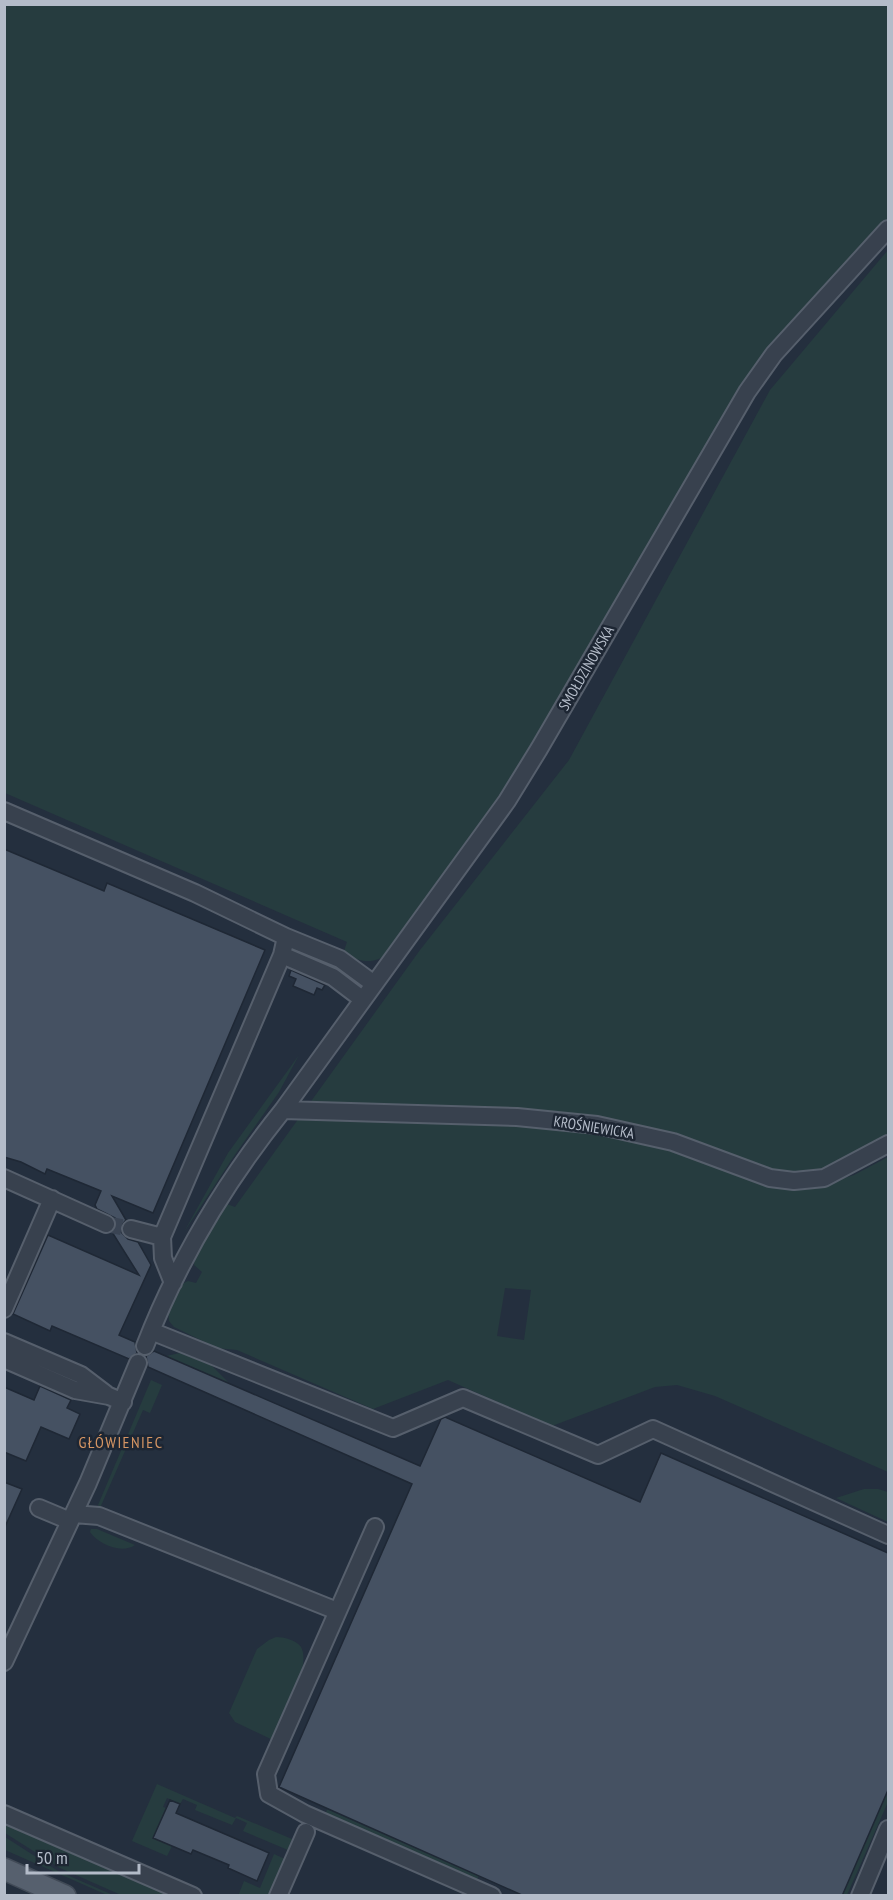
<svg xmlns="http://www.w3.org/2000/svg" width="893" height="1900" font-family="'PT Sans Narrow',sans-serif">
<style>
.green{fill:#263c3f;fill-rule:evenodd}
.building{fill:#455162;stroke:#1f2835;stroke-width:1.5}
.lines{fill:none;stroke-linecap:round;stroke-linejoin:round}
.minor-tunnel{stroke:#3a4453;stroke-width:16;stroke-dasharray:16 8;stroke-linecap:butt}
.minor-casing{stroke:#565f6c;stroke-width:20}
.major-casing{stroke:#414a57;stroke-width:24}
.minor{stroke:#38414e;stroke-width:16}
.major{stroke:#56606e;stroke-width:21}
.labels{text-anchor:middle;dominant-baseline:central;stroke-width:5;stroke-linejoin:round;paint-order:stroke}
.street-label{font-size:15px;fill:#b4bcc9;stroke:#1d2633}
.neighbourhood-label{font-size:16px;letter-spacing:1.5px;fill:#d59563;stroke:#1d2633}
</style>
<rect width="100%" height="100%" fill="#242f3e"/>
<!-- green -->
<path class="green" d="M 5,5 L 888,5 L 888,219 L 785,331 L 742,387 L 705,447 L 512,780 L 388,953 C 373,966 359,961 343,954 L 347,942 L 5,793 Z
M 888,250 L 888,1138 L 816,1187 L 854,1175 L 888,1157 L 888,1472 L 715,1396 L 677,1385 L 655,1387 L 552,1426 L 448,1380 L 373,1409 L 237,1350 L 217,1348 L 174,1327 L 169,1321 L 168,1312 L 180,1285 L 188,1281 L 196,1283 L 202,1272 L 194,1265 L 195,1256 L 227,1204 L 235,1207 L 420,950 L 569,760 L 770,390 ZM 505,1288 L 531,1290 L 524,1340 L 497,1336 Z
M 299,1055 L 279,1092 L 232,1159 L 184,1232 L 228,1153 Z
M 180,1353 L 211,1365 L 229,1383 L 166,1356 Z
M 151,1380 L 162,1385 L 150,1413 L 143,1410 L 100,1508 L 98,1505 Z
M 864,1489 L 878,1489 L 888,1492 L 888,1522 L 836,1498 Z
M 91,1529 L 97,1529 L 135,1545 C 122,1554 99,1545 90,1532 Z
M 276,1637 C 284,1637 296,1640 301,1647 C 312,1666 283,1722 275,1741 L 235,1722 L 229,1713 L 257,1649 L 269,1640 Z
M 157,1784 L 235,1818 L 237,1816 L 292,1839 L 288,1850 L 243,1831 L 247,1823 L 236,1818 L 232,1825 L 195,1810 L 197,1805 L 183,1799 L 180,1804 L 167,1798 L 163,1807 L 166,1808 L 153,1837 L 172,1846 L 167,1856 L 132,1841 Z
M 888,1790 L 888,1802 L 847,1895 L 842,1896 Z
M 327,1809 L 479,1876 L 477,1879 L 326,1813 Z
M 4,1820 L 176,1895 L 121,1895 L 60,1868 L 5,1833 Z
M 5,1837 L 58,1871 L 113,1895 L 107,1895 L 5,1850 Z
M 274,1854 L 285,1859 L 270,1895 L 238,1896 L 244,1881 L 260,1888 Z"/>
<!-- building -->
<path class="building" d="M 4,849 L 104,891 L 107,883 L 265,950 L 153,1213 L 112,1196 L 126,1220 L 121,1226 L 121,1232 L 128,1239 L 138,1242 L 151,1265 L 119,1335 L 135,1342 L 137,1353 L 129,1359 L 52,1326 L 50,1331 L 13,1314 L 48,1235 L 139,1275 L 112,1232 L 116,1228 L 115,1218 L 97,1209 L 95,1205 L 101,1191 L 47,1169 L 45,1174 L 21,1162 L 4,1157 Z
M 291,970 L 325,985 L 322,990 L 317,988 L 314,995 L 293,986 L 296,979 L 289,976 Z
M 154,1351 L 420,1466 L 441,1419 L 445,1417 L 640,1502 L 661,1453 L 888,1553 L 888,1790 L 842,1896 L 524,1896 L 279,1787 L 412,1484 L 148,1367 L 146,1356 Z
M 40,1386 L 71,1400 L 67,1408 L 80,1414 L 69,1439 L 41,1427 L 26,1461 L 4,1452 L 4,1387 L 34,1400 Z
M 4,1482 L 22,1489 L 4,1529 Z
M 170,1800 L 180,1804 L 176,1813 L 269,1853 L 257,1881 L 228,1868 L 229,1865 L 193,1850 L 191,1854 L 153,1838 Z"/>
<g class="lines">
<!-- minor-tunnel -->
<path class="minor-tunnel" d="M 106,1224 L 131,1229"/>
<defs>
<path id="minor" d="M 4,811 L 195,893 L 286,937 L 340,959 L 374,984
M 282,955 L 333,977 L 362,999
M 283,1110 L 517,1117 L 597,1125 L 673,1142 L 770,1178 L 794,1181 L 824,1178 L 888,1144
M 4,1178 L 106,1224
M 131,1229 L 162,1237 L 282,955 L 286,937
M 162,1237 L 163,1258 L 173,1283
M 4,1309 L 52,1199
M 151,1331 L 393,1428 L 463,1398 L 598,1455 L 653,1429 L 888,1535
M 4,1342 L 81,1375 L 106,1394
M 145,1346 C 178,1261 226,1181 283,1110 L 507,801 L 539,749 L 747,392 L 774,354 L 888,229
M 4,1359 L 75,1390 L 109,1396 L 123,1402
M 39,1508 L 70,1521
M 74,1514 L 99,1516 L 337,1611
M 375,1527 L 266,1774 L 269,1794 L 305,1814 L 492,1896
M 4,1662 L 88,1483 L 138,1363
M 4,1814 L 193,1896
M 278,1896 L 306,1832
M 860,1896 L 888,1829"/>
<path id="major" d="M 4,1869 L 65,1896"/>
</defs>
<!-- minor casing -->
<use href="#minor" class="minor-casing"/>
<!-- major casing -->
<use href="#major" class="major-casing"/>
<!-- minor -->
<use href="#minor" class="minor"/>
<!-- major -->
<use href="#major" class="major"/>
</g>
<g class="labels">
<!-- street labels -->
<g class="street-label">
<text transform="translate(586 668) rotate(-60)">SMOŁDZINOWSKA</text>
<text transform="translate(594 1127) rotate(9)">KROŚNIEWICKA</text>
</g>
<!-- neighbourhood labels -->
<g class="neighbourhood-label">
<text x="121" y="1442">GŁÓWIENIEC</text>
</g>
</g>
<!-- border -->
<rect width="893" height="1900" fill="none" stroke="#b4bcc9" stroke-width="12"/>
<!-- scale -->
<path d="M27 1864v9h112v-9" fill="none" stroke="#b4bcc9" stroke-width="3"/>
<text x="36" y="1864" font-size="18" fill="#b4bcc9" stroke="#1d2633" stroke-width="4.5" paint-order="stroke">50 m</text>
</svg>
